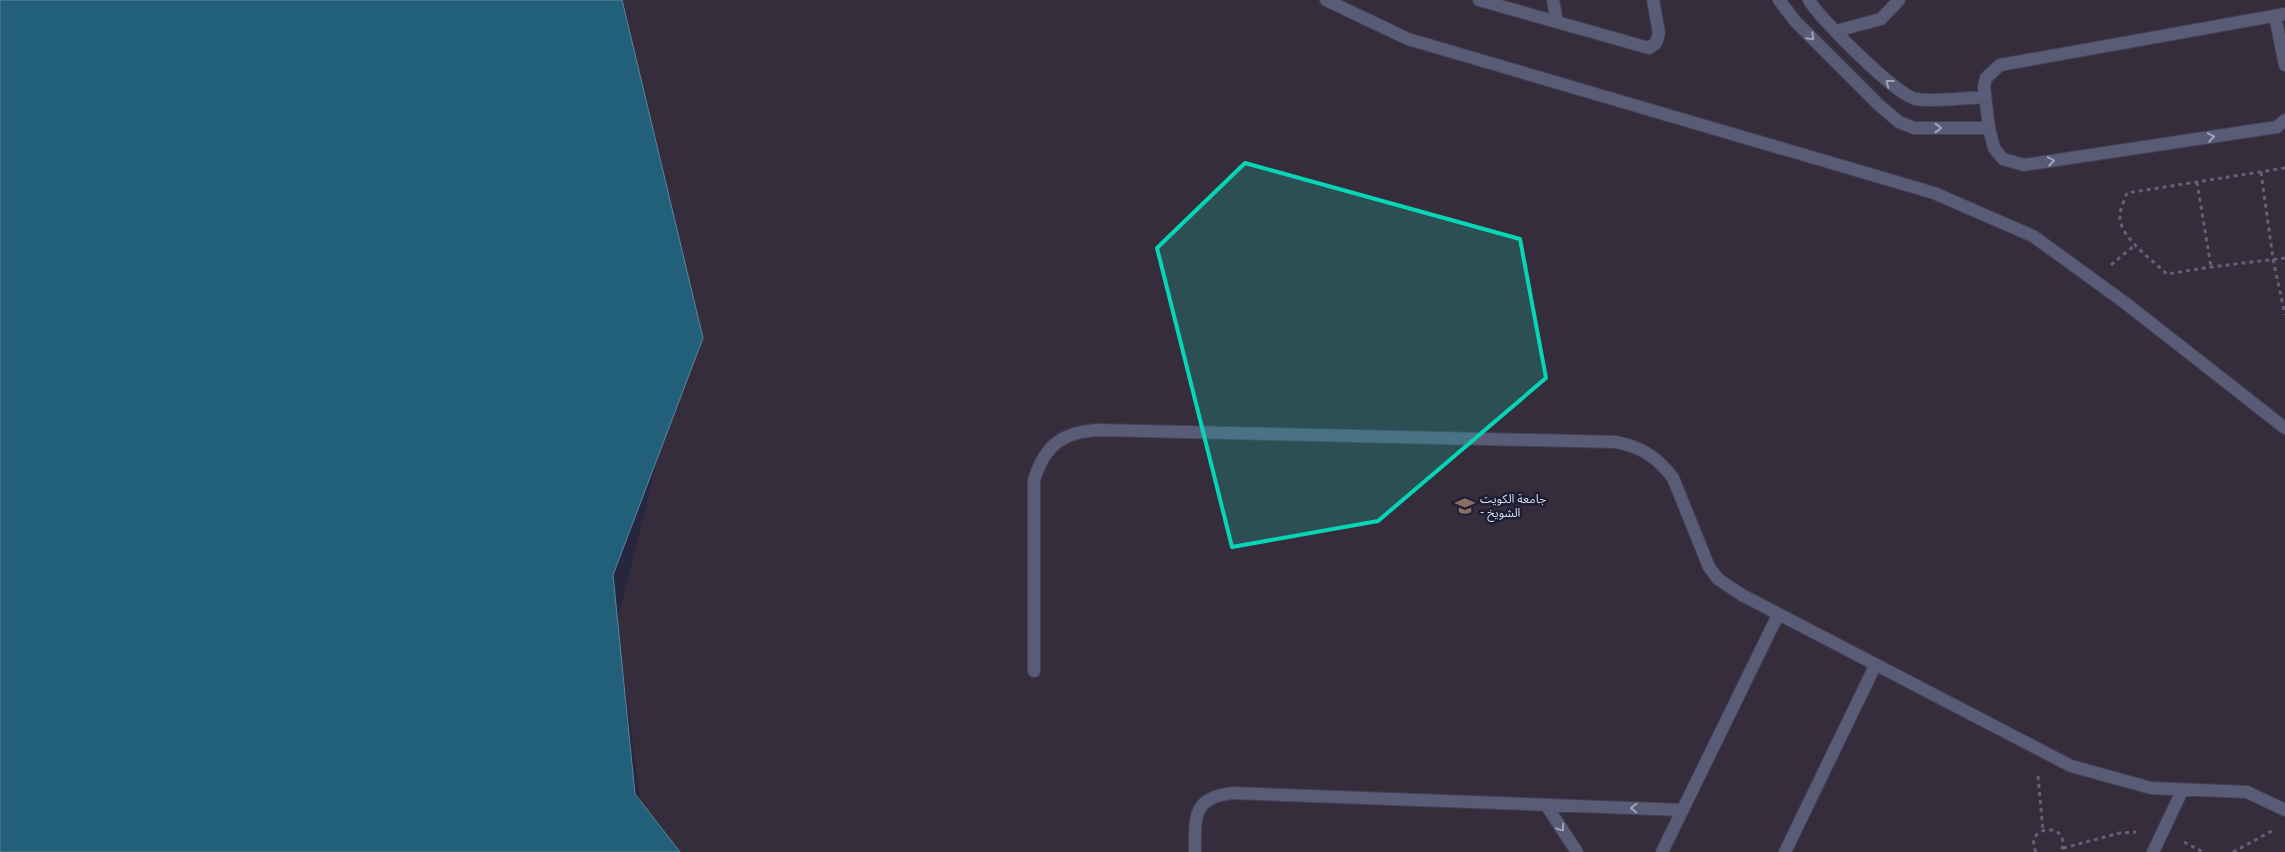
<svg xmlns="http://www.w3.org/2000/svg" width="2285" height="852" font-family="'Fira Sans Condensed','Noto Sans Arabic',sans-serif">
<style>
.education{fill:#362d3c}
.water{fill:#22607a;stroke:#5a869d}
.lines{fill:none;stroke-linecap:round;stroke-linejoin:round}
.service-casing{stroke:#414055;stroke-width:14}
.path{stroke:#616177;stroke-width:3;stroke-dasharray:4 4;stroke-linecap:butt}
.service{stroke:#5a5b76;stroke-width:12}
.oneway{stroke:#a2a2b8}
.marked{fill:#06d5b6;fill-opacity:0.2;stroke:#06d5b6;stroke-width:4;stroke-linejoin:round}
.labels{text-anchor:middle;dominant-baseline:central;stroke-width:5;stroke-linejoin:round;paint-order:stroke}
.poi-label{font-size:12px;fill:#dcddee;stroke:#1d1d34;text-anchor:start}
</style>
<rect width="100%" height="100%" fill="#27263f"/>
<!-- education -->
<path class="education" d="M 589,0 L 2285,0 L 2285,852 L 647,852 L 617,623 L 675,390 Z"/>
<!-- water -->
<path class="water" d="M 0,0 L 622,0 L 703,338 L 613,575 L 635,794 L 680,852 L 0,852 Z"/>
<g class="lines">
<defs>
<path id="service" d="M 1326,0 L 1408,39 L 1934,193 L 2033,236 L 2124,302 L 2285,428
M 1479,0 L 1649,48 L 1656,43 L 1659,33 L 1653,0
M 1553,0 L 1557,22
M 1779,0 L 1795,21 L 1879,105 L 1899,122 L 1914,128 L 1989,128
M 1809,0 C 1819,18 1897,96 1916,99 C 1932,102 1967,98 1985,97
M 2285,14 L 2000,65 L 1986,78 L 1984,86 L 1989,128 L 1994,148 L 2003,159 L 2024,165 L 2277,127 L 2285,120
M 2275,16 L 2285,65
M 1836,31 L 1881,19 L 1899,0
M 1034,671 L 1034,480 C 1045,445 1062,432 1099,430 L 1616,442 C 1642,447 1658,458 1673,478 L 1709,567 L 1718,579 L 1742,595 L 2071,766 L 2151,788 L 2247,792 L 2285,810
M 1546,805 L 1577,852
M 1195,852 C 1195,818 1192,797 1233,793 L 1683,810
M 1662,852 L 1778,615
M 1785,852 L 1875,666
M 2153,852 L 2182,791"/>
</defs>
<!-- service casing -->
<use href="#service" class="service-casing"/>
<!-- path -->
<path class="path" d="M 2285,168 L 2127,193 C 2124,201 2119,211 2120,220 C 2123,239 2153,261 2167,274 L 2211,267 L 2285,258
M 2261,172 L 2273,259 L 2285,315
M 2197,182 L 2211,267
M 2111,265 L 2136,244
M 2038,776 L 2043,830
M 2184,842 L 2203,852
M 2063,848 L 2120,833 L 2136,832
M 2036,852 C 2022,825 2073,820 2061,852
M 2233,852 L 2272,831"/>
<!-- service -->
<use href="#service" class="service"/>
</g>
<!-- one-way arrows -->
<defs><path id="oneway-chevron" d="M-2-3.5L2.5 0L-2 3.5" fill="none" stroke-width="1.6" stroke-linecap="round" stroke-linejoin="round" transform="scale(1.25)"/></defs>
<g class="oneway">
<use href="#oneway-chevron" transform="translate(1811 37) rotate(45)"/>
<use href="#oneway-chevron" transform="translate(1889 83) rotate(-143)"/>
<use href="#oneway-chevron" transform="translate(1938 128)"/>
<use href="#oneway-chevron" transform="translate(2211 137) rotate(-9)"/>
<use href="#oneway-chevron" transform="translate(2051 161) rotate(-9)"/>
<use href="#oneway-chevron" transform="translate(1634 808) rotate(-178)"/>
<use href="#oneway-chevron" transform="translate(1561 828) rotate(56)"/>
</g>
<!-- marked area -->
<path class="marked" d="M 1245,163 L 1520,239 L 1546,378 L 1378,521 L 1232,547 L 1157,248 Z"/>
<!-- icons -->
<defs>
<symbol id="university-bare" viewBox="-9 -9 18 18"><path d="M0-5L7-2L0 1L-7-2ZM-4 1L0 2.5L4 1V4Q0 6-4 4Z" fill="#8d6e63" stroke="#1d1d34" stroke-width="2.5" paint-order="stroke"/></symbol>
</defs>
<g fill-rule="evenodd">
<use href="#university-bare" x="1451" y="492" width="28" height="28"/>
</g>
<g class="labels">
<!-- poi labels -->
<g class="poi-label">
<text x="1480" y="499">جامعة الكويت<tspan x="1480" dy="14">- الشويخ</tspan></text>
</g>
</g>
</svg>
